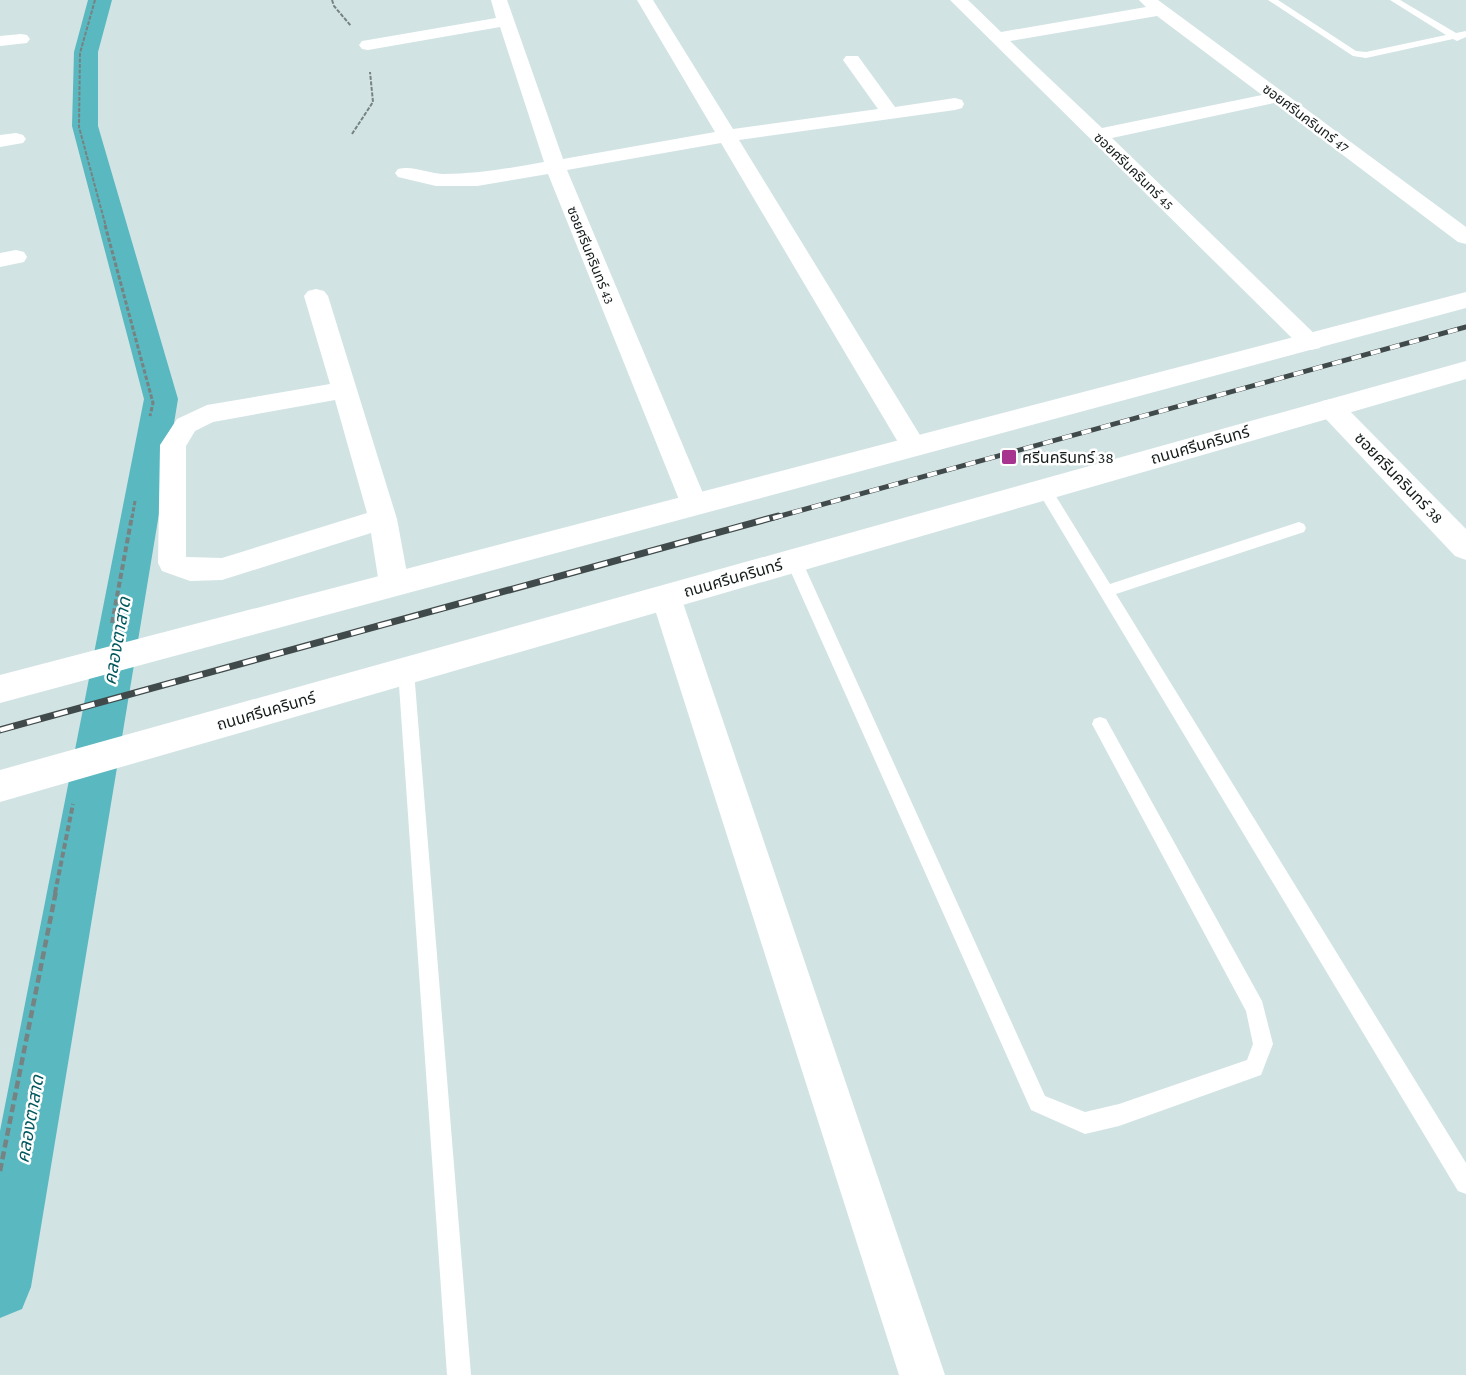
<svg xmlns="http://www.w3.org/2000/svg" width="1466" height="1375" font-family="'Crimson Pro','Noto Sans Thai',serif">
<style>
.lines{fill:none;stroke-linecap:round;stroke-linejoin:round}
.canal{fill:#59b8c0;fill-rule:evenodd}
.path-far3{stroke:#778383;stroke-width:2;stroke-dasharray:4 1.5;stroke-linecap:butt}
.path-far2{stroke:#778383;stroke-width:3;stroke-dasharray:4.5 2;stroke-linecap:butt}
.path-far1{stroke:#778383;stroke-width:4;stroke-dasharray:6 3;stroke-linecap:butt}
.path{stroke:#778383;stroke-width:4.5;stroke-dasharray:8 4;stroke-linecap:butt}
.lane{fill:#fff;fill-rule:evenodd}
.street{fill:#fff;fill-rule:evenodd}
.secondary{fill:#fff;fill-rule:evenodd}
.primary{fill:#fff;fill-rule:evenodd}
.rail-far1-casing{stroke:#414a4a;stroke-width:5}
.rail-casing{stroke:#414a4a;stroke-width:7}
.rail-far1{stroke:#fff;stroke-width:4;stroke-dasharray:10;stroke-linecap:butt}
.rail{stroke:#fff;stroke-width:4.5;stroke-dasharray:14;stroke-linecap:butt}
.poi-dot{fill:#a73590;stroke:#fff;stroke-width:2}
.labels{text-anchor:middle;dominant-baseline:central;stroke-width:5;stroke-linejoin:round;paint-order:stroke}
.far-street-label{font-size:14px;fill:#161c1c;stroke:#fff}
.street-label{font-size:16px;fill:#161c1c;stroke:#fff}
.poi-label{font-size:16px;fill:#161c1c;stroke:#fff;text-anchor:start}
.water-label{font-size:18px;font-style:italic;fill:#00585e;stroke:#fff}
</style>
<rect width="100%" height="100%" fill="#d2e3e4"/>
<g class="lines">
<!-- canal -->
<path class="canal" d="M 88,0 L 112,0 L 98,52 L 98,126 L 178,399 L 31,1287 L 22,1309 L 0,1318 L 0,1131 L 144,399 L 72,126 L 74,52 Z"/>
<!-- path-far3 -->
<path class="path-far3" d="M 95,0 L 80,53 L 79,127 L 106,227
M 332,0 L 334,6 L 351,26
M 352,134 L 373,102 L 370,72"/>
<!-- path-far2 -->
<path class="path-far2" d="M 105,225 L 153,403 L 150,416
M 132,518 L 135,501"/>
<!-- path-far1 -->
<path class="path-far1" d="M 112,623 L 132,516
M 55,893 L 73,804"/>
<!-- path -->
<path class="path" d="M 0,1171 L 56,891"/>
<!-- lane -->
<path class="lane" d="M 1268,0 L 1278,0 L 1356,51 L 1366,52 L 1446,35 L 1390,0 L 1400,0 L 1456,33 L 1466,31 L 1466,37 L 1457,41 L 1453,39 L 1366,58 L 1353,56 Z
M 1044,484 L 1049,485 L 1110,584 L 1299,522 L 1304,524 L 1306,528 L 1304,532 L 1116,594 L 1466,1163 L 1466,1194 L 1458,1191 L 1039,493 L 1037,489 Z
M 794,555 L 799,557 L 802,561 L 1045,1096 L 1085,1112 L 1119,1104 L 1247,1060 L 1253,1044 L 1246,1011 L 1092,724 L 1094,719 L 1100,717 L 1106,719 L 1262,1001 L 1273,1044 L 1261,1075 L 1119,1126 L 1085,1134 L 1031,1110 L 786,561 L 789,557 Z
M 406,664 L 412,666 L 414,671 L 471,1375 L 447,1375 L 398,671 L 400,666 Z"/>
<!-- street -->
<path class="street" d="M 491,0 L 507,0 L 563,159 L 715,132 L 637,0 L 653,0 L 733,129 L 878,109 L 843,60 L 846,56 L 858,56 L 895,107 L 955,98 L 962,100 L 964,104 L 962,108 L 955,110 L 739,140 L 923,440 L 927,447 L 923,454 L 914,456 L 905,454 L 721,143 L 567,170 L 708,505 L 704,512 L 694,515 L 684,512 L 548,174 L 477,186 L 436,186 L 398,177 L 395,173 L 398,169 C 413,165 429,174 444,174 C 478,174 510,168 544,162 L 500,27 L 368,50 L 362,49 L 359,45 L 362,41 L 368,40 L 496,18 Z
M 950,0 L 968,0 L 1001,32 L 1146,7 L 1139,0 L 1158,0 L 1466,227 L 1466,244 L 1458,242 L 1274,103 L 1112,138 L 1323,342 L 1320,348 L 1311,350 L 1302,348 ZM 1157,16 L 1262,95 L 1102,128 L 1010,41 Z
M 21,34 L 27,35 L 30,39 L 27,43 L 0,46 L 0,36 Z
M 16,133 L 23,135 L 26,139 L 23,143 L 0,147 L 0,135 Z
M 16,250 L 24,252 L 27,257 L 24,262 L 0,267 L 0,253 Z
M 316,289 L 324,291 L 328,296 L 397,519 L 409,584 L 404,592 L 394,596 L 384,592 L 379,584 L 371,533 L 222,580 L 190,581 L 162,571 L 158,563 L 160,445 L 177,419 L 207,405 L 330,384 L 304,296 L 308,291 ZM 335,400 L 367,513 L 222,558 L 186,557 L 186,446 L 195,431 L 213,422 Z
M 666,585 L 676,589 L 681,597 L 945,1375 L 899,1375 L 651,597 L 656,589 Z"/>
<!-- secondary -->
<path class="secondary" d="M 1331,399 L 1340,401 L 1466,529 L 1466,560 L 1455,556 L 1322,415 L 1318,408 L 1322,401 Z"/>
<!-- primary -->
<path class="primary" d="M 1466,292 L 1466,308 L 0,703 L 0,675 Z
M 1466,361 L 1466,379 L 0,802 L 0,770 Z"/>
<defs>
<path id="rail-far1" d="M 773,518 L 1466,327"/>
<path id="rail" d="M 0,730 L 778,516"/>
</defs>
<!-- rail-far1 casing -->
<use href="#rail-far1" class="rail-far1-casing"/>
<!-- rail casing -->
<use href="#rail" class="rail-casing"/>
<!-- rail-far1 -->
<use href="#rail-far1" class="rail-far1"/>
<!-- rail -->
<use href="#rail" class="rail"/>
</g>
<!-- markers -->
<rect class="poi-dot" x="1001" y="449" width="16" height="16" rx="3"/>
<g class="labels">
<!-- far-street labels -->
<g class="far-street-label">
<text transform="translate(1306 118) rotate(37)">ซอยศรีนครินทร์ 47</text>
<text transform="translate(1134 171) rotate(44)">ซอยศรีนครินทร์ 45</text>
<text transform="translate(591 255) rotate(68)">ซอยศรีนครินทร์ 43</text>
</g>
<!-- street labels -->
<g class="street-label">
<text transform="translate(1200 445) rotate(-16)">ถนนศรีนครินทร์</text>
<text transform="translate(1399 478) rotate(46)">ซอยศรีนครินทร์ 38</text>
<text transform="translate(733 578) rotate(-16)">ถนนศรีนครินทร์</text>
<text transform="translate(266 711) rotate(-16)">ถนนศรีนครินทร์</text>
</g>
<!-- poi labels -->
<g class="poi-label">
<text x="1022" y="457">ศรีนครินทร์ 38</text>
</g>
<!-- water labels -->
<g class="water-label">
<text transform="translate(117 641) rotate(-80)">คลองตาสาด</text>
<text transform="translate(30 1119) rotate(-80)">คลองตาสาด</text>
</g>
</g>
</svg>
